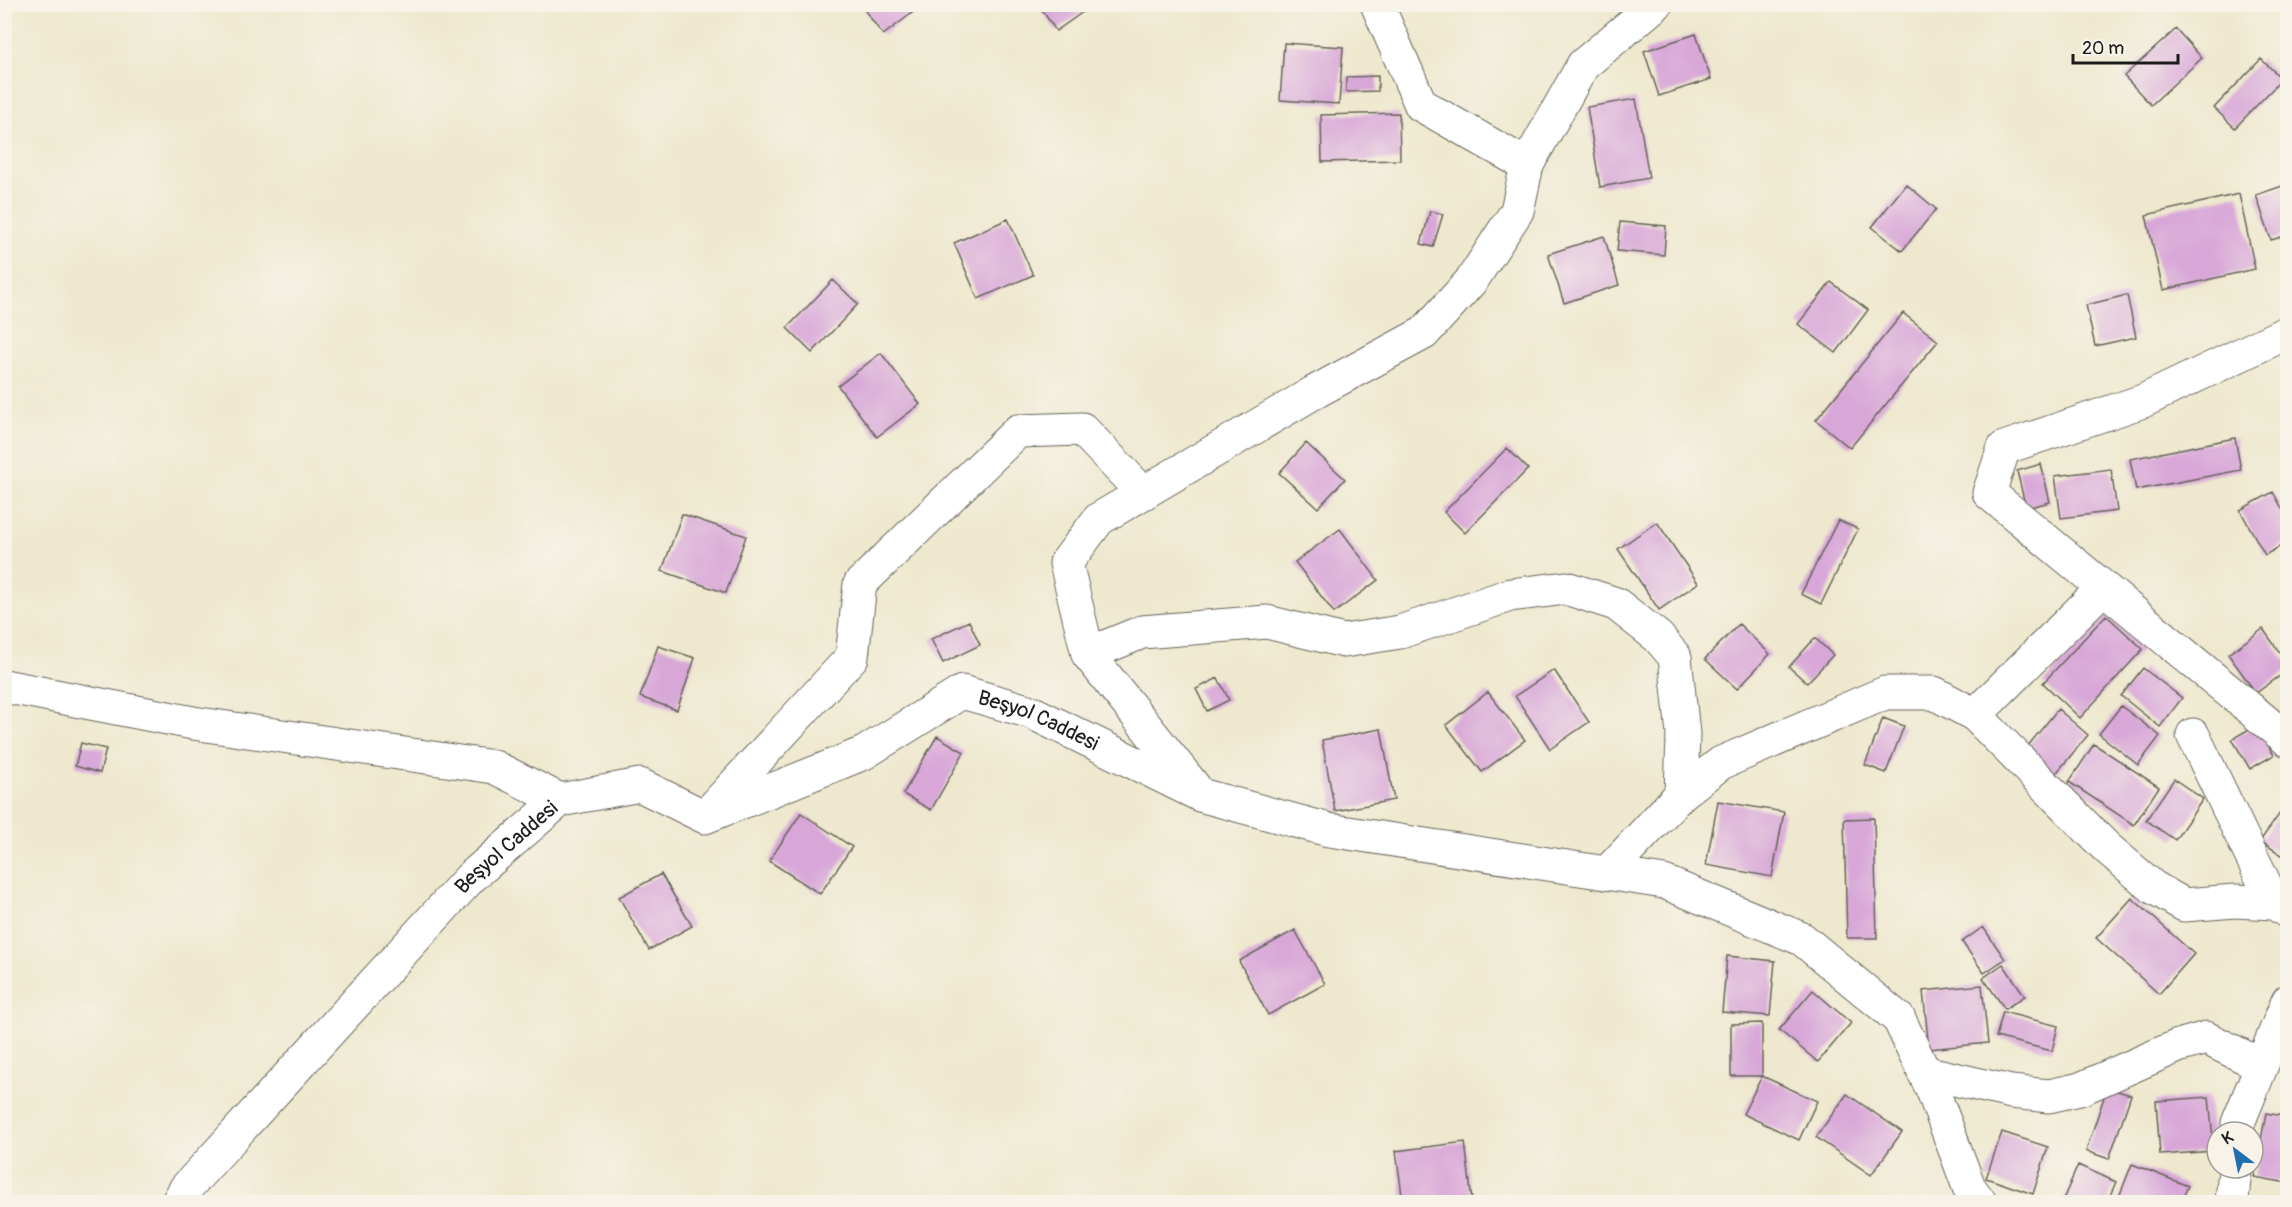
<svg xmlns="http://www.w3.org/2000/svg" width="2292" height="1207" font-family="Pangolin,sans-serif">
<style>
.building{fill:#d8a7d8}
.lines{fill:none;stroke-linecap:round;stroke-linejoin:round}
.minor-casing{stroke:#66635a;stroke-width:35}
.minor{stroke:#fff;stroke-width:33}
.labels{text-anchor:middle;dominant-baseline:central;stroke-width:4.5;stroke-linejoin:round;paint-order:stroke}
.street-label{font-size:21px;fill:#1c1c1c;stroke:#f7f3e8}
</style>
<rect width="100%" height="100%" fill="#f7f3e8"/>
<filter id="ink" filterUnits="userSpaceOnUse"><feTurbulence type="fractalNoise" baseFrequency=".0167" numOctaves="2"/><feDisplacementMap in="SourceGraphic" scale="12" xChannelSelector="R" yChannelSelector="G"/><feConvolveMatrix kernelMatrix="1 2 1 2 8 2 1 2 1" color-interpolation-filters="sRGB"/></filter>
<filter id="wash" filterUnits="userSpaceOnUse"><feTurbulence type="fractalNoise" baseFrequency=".008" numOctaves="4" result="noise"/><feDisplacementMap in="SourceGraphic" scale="24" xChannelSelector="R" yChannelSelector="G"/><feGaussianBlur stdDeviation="1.35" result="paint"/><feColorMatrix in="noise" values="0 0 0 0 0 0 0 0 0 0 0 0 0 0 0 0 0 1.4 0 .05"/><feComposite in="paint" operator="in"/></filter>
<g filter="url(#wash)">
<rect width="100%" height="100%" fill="#eee8ce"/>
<g id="blocks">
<!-- building -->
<path class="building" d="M 860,4 L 924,4 L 883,35 Z
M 1038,4 L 1094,4 L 1056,31 Z
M 2176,29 L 2202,58 L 2151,105 L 2124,76 Z
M 1696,34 L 1711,79 L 1659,96 L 1644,51 Z
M 1284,43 L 1343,47 L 1339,104 L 1280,100 Z
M 2261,59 L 2282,79 L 2235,128 L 2214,108 Z
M 1378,76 L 1378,91 L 1346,92 L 1346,77 Z
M 1636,99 L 1649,178 L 1600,187 L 1587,107 Z
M 1399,113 L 1400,160 L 1322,162 L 1321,115 Z
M 1906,184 L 1936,209 L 1902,251 L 1872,227 Z
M 2288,184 L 2288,235 L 2271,240 L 2256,195 Z
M 2239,194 L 2255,269 L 2163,290 L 2146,215 Z
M 1430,211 L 1443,214 L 1433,247 L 1421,244 Z
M 1008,219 L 1033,275 L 978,299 L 954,243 Z
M 1620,222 L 1666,226 L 1664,255 L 1617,251 Z
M 1604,236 L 1619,285 L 1564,303 L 1548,254 Z
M 833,280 L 858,304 L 812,353 L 787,328 Z
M 1831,282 L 1868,310 L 1836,353 L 1798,324 Z
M 2127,295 L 2136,337 L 2095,346 L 2086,305 Z
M 1903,313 L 1938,341 L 1850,448 L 1816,420 Z
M 881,353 L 920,404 L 877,437 L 838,386 Z
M 2235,438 L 2241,470 L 2136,490 L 2130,459 Z
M 1306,443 L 1345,479 L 1318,508 L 1279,473 Z
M 1507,448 L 1528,469 L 1465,533 L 1444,512 Z
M 2041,464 L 2050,502 L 2026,508 L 2017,471 Z
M 2111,469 L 2117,511 L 2061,518 L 2055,476 Z
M 2273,492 L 2288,519 L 2288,542 L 2265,555 L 2240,510 Z
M 682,514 L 746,536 L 726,593 L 662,571 Z
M 1838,520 L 1858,529 L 1821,604 L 1801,594 Z
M 1657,522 L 1698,583 L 1659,610 L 1618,549 Z
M 1340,529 L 1378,580 L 1334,613 L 1295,562 Z
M 2106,615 L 2143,649 L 2080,718 L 2043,683 Z
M 969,621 L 980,645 L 943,663 L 931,639 Z
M 1739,624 L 1770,654 L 1737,689 L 1705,659 Z
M 2263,629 L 2288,664 L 2288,670 L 2256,693 L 2228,654 Z
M 1815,638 L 1833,655 L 1807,683 L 1789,667 Z
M 658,646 L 695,658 L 677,710 L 640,697 Z
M 2143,668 L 2182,698 L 2160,727 L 2121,696 Z
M 1554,670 L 1589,722 L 1550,749 L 1515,696 Z
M 1218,678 L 1229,700 L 1207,711 L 1196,689 Z
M 1488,692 L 1525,740 L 1482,772 L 1446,725 Z
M 2121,706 L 2160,736 L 2138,765 L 2099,734 Z
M 2058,709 L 2088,735 L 2048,783 L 2018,758 Z
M 1883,718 L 1904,726 L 1886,773 L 1865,765 Z
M 2256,725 L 2274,755 L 2250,769 L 2232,739 Z
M 1381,729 L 1394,800 L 1335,811 L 1322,740 Z
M 937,736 L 964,752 L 931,810 L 903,794 Z
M 81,743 L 106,749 L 100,773 L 75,766 Z
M 2094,744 L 2159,787 L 2134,825 L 2069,782 Z
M 2174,779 L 2203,799 L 2175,840 L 2146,820 Z
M 1718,801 L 1784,812 L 1772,877 L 1706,865 Z
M 2288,802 L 2288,859 L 2260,841 Z
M 801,813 L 852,847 L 820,894 L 769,861 Z
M 1874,818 L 1877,938 L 1847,938 L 1844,819 Z
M 661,874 L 692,926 L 649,950 L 619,897 Z
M 2132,898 L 2194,954 L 2159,994 L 2096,938 Z
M 1983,927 L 2005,959 L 1984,973 L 1962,942 Z
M 1295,930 L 1325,984 L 1268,1015 L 1239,961 Z
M 1727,956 L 1775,961 L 1770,1016 L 1722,1012 Z
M 2003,964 L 2025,996 L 2005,1009 L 1983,978 Z
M 1982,985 L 1988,1043 L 1929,1049 L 1923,991 Z
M 1813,990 L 1851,1023 L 1818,1062 L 1779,1030 Z
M 2003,1012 L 2058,1026 L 2052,1051 L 1996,1037 Z
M 1762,1023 L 1762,1076 L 1817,1101 L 1799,1140 L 1743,1114 L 1762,1076 L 1731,1076 L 1731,1024 Z
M 2107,1088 L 2131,1095 L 2109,1159 L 2086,1151 Z
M 1847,1094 L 1902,1132 L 1871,1175 L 1816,1137 Z
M 2209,1097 L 2214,1151 L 2160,1155 L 2156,1101 Z
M 2266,1113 L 2288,1117 L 2288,1183 L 2254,1177 Z
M 2002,1132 L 2048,1147 L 2033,1194 L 1986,1178 Z
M 1465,1142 L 1472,1201 L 1403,1202 L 1396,1151 Z
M 2132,1164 L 2188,1186 L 2181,1202 L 2117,1202 Z
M 2078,1165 L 2116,1182 L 2107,1202 L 2062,1202 Z"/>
</g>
</g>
<g filter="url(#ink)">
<use href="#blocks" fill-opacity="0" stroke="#66635a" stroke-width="1.5"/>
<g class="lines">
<defs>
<g id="minor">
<path d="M 1377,4 L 1421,105 L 1527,165"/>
<path d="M 2288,332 L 2143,401 L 2004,448 L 1989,493 L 2288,740"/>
<path d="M 1088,654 L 1142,632 L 1267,622 L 1344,641 L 1400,632 L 1510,595 L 1566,588 L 1616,604 L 1658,637 L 1675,657 L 1683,734 L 1681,794"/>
<path d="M 4,686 L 193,723 L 494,767 L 560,800"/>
<path d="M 1975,715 L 2103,588"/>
<path d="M 2193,735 L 2274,903"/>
<path d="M 1195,788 L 1088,654 L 1066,563 L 1099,519 L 1313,393 L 1424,333 L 1472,280 L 1517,211 L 1527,165 L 1583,65 L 1656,4"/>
<path d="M 710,811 L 852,657 L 860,584 L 1018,431 L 1082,429 L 1143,493"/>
<path d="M 1607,873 L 1681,794 L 1721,763 L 1885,693 L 1934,693 L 1975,715 L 2107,848 L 2153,887 L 2184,905 L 2235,901 L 2274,903 L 2288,912"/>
<path d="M 1924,1072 L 2011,1092 L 2049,1096 L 2080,1089 L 2178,1046 L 2206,1038 L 2261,1065"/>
<path d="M 2238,1132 L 2238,1123 L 2288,1001"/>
<path id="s1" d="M 178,1202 L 186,1188 L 470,878 L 560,800 L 640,785 L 705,817 L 864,753 L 962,692 L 1031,712 L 1200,795 L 1329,830 L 1664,882 L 1802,939 L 1899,1019 L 1933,1091 L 1969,1187 L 1980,1202"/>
<path d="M 2232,1202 L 2235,1168"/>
</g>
</defs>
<!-- minor casing -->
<use href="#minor" class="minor-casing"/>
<!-- minor -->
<use href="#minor" class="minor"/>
</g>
</g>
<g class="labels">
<!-- street labels -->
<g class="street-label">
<text stroke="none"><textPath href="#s1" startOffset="1078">Beşyol Caddesi</textPath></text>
<text stroke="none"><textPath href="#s1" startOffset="484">Beşyol Caddesi</textPath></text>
</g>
</g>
<!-- margin -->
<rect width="2292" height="1207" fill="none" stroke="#f7f3e8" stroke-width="24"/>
<!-- north arrow -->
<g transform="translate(2235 1150) rotate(328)"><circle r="28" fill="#f7f3e8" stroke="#9f9d96" stroke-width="1.5"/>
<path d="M0-4.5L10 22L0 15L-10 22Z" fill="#1f6fb2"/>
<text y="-9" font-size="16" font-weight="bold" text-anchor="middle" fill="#1c1c1c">K</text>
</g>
<!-- scale -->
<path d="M2073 54v9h105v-9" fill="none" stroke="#1c1c1c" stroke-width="3"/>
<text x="2082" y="54" font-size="18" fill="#1c1c1c" stroke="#f7f3e8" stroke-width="4.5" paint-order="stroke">20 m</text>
</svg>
